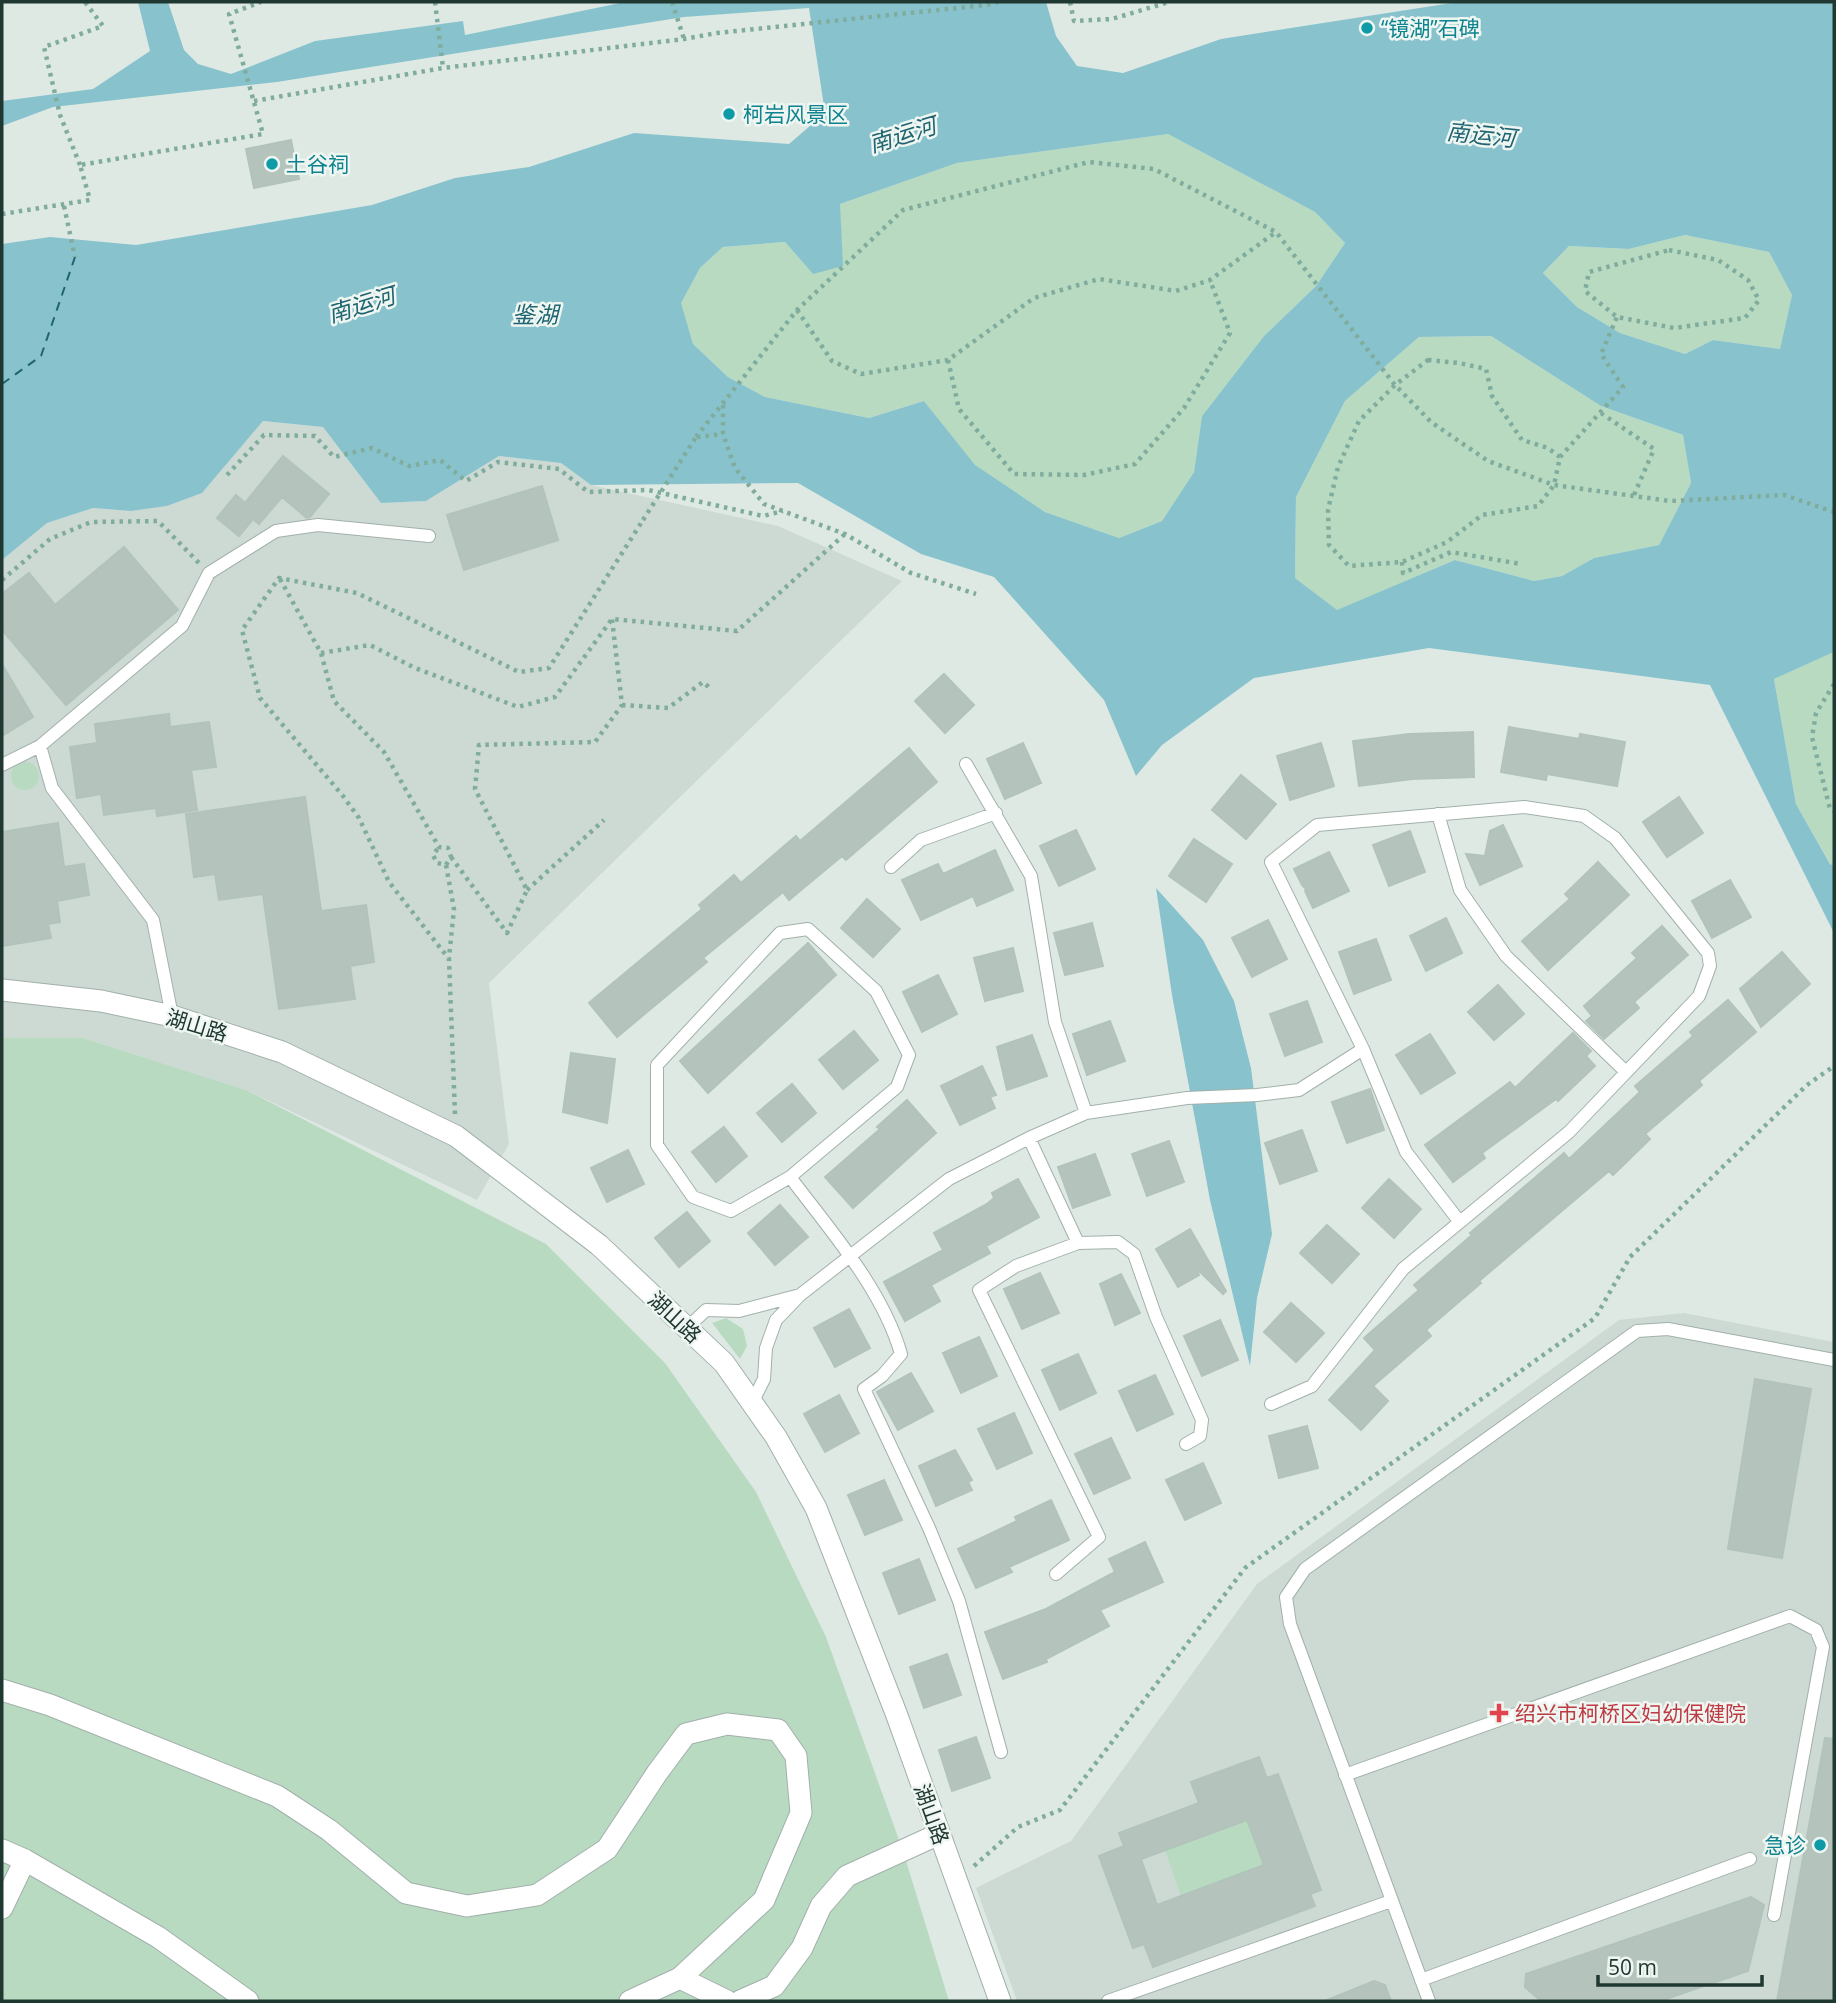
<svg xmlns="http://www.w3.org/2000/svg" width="1836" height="2003" font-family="'Open Sans','Noto Sans SC',sans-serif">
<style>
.built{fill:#cdd9d3}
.green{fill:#b8dac1}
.water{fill:#88c3cd;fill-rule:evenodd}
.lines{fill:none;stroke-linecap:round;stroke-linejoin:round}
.ferry{stroke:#1e6471;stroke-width:2;stroke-dasharray:9 7;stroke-linecap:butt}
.building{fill:#b4c4bd;stroke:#b1c3bb;stroke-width:2;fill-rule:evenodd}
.service-casing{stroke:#a2b0ab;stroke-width:14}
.minor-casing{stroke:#a2b0ab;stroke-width:23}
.path{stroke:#80ac9e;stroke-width:4.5;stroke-dasharray:3.5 5;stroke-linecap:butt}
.service{stroke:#fff;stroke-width:12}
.minor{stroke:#fff;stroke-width:21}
.path-bridge{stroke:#80ac9e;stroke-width:4.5;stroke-dasharray:3.5 5;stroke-linecap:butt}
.culture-dot{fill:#0f9aa8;stroke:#eff6f2;stroke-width:2.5}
.health-dot{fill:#e0444e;stroke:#eff6f2;stroke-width:2.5}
.labels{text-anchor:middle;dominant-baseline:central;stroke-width:5;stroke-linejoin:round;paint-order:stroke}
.culture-label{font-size:21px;fill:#0d838f;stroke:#eff6f2;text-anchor:start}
.street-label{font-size:21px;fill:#203832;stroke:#eff6f2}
.health-label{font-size:21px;fill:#be3a42;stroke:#eff6f2;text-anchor:start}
.water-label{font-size:23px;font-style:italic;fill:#1e6471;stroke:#eff6f2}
</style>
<rect width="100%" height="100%" fill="#dfe9e4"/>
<!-- built -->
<path class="built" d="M 263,421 L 323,427 L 381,503 L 426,501 L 499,456 L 561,463 L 591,485 L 778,526 L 902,581 L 489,983 L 509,1144 L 477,1200 L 246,1090 L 83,1038 L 2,1038 L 2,560 L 47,523 L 93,508 L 131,511 L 167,506 L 202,493 Z
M 1684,1313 L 1834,1342 L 1834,2001 L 1017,2001 L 976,1888 L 1071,1841 L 1257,1584 L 1619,1320 Z"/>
<!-- green -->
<path class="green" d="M 1168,134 L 1315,212 L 1345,243 L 1316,286 L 1264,336 L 1202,416 L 1194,472 L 1162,521 L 1119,538 L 1045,512 L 974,465 L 924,401 L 869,418 L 765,397 L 728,377 L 693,344 L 680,303 L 700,268 L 723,247 L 785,242 L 813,274 L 840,204 L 957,163 Z
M 1685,235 L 1769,252 L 1792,295 L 1780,349 L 1713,340 L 1685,354 L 1620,333 L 1577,307 L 1543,273 L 1569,246 L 1629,249 Z
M 1491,336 L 1601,406 L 1683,435 L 1691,483 L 1659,545 L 1594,558 L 1562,576 L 1534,581 L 1455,560 L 1337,611 L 1295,578 L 1296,497 L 1345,401 L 1419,337 Z
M 1834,652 L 1834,866 L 1831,865 L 1796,804 L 1774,679 Z
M11 776a14 14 0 1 1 28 0a14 14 0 1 1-28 0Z
M 2,1038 L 83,1038 L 246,1090 L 546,1244 L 665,1363 L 756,1492 L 826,1637 L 903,1851 L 949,2001 L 2,2001 Z
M 726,1318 L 743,1329 L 747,1346 L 740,1359 L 712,1323 Z
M 1247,1820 L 1264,1865 L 1181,1896 L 1165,1850 Z"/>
<!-- water -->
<path class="water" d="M 138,2 L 168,2 L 184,50 L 198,64 L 231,74 L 315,41 L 463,21 L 465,35 L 625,2 L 1046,2 L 1056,36 L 1077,66 L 1123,73 L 1221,39 L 1458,2 L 1834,2 L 1834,652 L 1774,679 L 1796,804 L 1830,864 L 1834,866 L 1834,933 L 1710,685 L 1429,648 L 1254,678 L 1162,745 L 1136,776 L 1104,700 L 994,577 L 921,554 L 798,483 L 591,485 L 561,463 L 499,456 L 426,501 L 381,503 L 323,427 L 263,421 L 202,493 L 167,506 L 131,511 L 93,508 L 47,523 L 2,560 L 2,244 L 50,237 L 136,245 L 372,205 L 455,178 L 529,167 L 634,133 L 789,144 L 825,113 L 809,8 L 684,17 L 277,82 L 53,107 L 2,126 L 2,101 L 93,89 L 150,51 ZM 1168,134 L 1315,212 L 1345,243 L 1316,286 L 1264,336 L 1202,416 L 1194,472 L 1162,521 L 1119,538 L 1045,512 L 975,465 L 924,401 L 869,418 L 765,397 L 728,377 L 693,344 L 681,303 L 700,268 L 723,247 L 785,242 L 813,274 L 843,266 L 840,204 L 957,163 ZM 1685,235 L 1769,252 L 1792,295 L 1780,349 L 1713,340 L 1685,354 L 1620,333 L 1577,307 L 1543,273 L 1569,246 L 1629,249 ZM 1491,336 L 1601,406 L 1683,435 L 1691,483 L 1659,545 L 1594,558 L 1562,576 L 1534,581 L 1455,560 L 1337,610 L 1295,578 L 1296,497 L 1345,401 L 1419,337 Z
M 1156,888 L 1203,940 L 1234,1001 L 1251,1068 L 1272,1234 L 1257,1298 L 1250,1366 L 1210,1200 L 1172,995 Z"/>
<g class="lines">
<!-- ferry -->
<path class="ferry" d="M 2,384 L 41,356 L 75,257"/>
</g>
<!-- building -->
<path class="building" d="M 291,140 L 299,179 L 254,188 L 246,149 Z
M 283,456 L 329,494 L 310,517 L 307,518 L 282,497 L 259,524 L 253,519 L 239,536 L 217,518 L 236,495 L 245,503 Z
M 542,486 L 558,540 L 464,570 L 447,515 Z
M 124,547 L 178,610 L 66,705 L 2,630 L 2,594 L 29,573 L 55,605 Z
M 2,664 L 33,717 L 2,736 Z
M 944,674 L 974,705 L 945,733 L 915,701 Z
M 169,714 L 170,727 L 209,722 L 216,767 L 191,770 L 197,810 L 157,816 L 156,808 L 104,815 L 101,794 L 77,798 L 70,747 L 97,743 L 95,724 Z
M 1509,727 L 1579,739 L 1580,734 L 1625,742 L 1617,786 L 1547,774 L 1546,780 L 1501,772 Z
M 1473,732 L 1474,777 L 1412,779 L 1359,786 L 1353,741 L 1409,734 Z
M 1023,743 L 1041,783 L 1005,799 L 987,759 Z
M 1321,743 L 1334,786 L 1290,800 L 1277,756 Z
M 909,748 L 937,782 L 846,860 L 842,856 L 789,900 L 783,892 L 703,958 L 707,962 L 617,1037 L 589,1003 L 702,909 L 699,905 L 734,875 L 741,883 L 796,836 L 800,841 Z
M 1241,775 L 1276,804 L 1246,839 L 1212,810 Z
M 305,797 L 321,911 L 366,905 L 374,962 L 350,966 L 355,999 L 279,1009 L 263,894 L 219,900 L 215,874 L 194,877 L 186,814 Z
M 1679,797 L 1703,833 L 1667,857 L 1643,822 Z
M 58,823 L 64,867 L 84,864 L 89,895 L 57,901 L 60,922 L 48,924 L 51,938 L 2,946 L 2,832 Z
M 1503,825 L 1522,866 L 1480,885 L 1466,854 L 1485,856 L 1490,831 Z
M 1076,830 L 1095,869 L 1059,886 L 1040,846 Z
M 1410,831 L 1425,872 L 1389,886 L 1373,845 Z
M 1194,839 L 1232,864 L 1206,902 L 1169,876 Z
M 995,850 L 1013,890 L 977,906 L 973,896 L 921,920 L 902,880 L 938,864 L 943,874 Z
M 1329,852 L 1349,891 L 1313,908 L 1305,891 L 1306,889 L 1302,885 L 1294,869 Z
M 1598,862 L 1629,895 L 1548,970 L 1522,941 L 1570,899 L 1565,894 Z
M 1730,880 L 1751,917 L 1712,938 L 1692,901 Z
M 867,899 L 900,929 L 873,957 L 841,928 Z
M 1446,918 L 1462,953 L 1426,971 L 1410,936 Z
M 1268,920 L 1287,959 L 1252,977 L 1232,938 Z
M 1092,923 L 1103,966 L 1065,975 L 1054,933 Z
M 1662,926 L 1688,955 L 1634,1002 L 1639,1008 L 1604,1039 L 1586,1021 L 1592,1016 L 1584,1006 L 1637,958 L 1632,953 Z
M 1376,939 L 1391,980 L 1354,994 L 1339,952 Z
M 808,943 L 836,975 L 708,1093 L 680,1061 Z
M 1013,948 L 1023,991 L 985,1001 L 974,958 Z
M 1782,952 L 1810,984 L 1761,1027 L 1740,989 Z
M 938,975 L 957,1014 L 922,1032 L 903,992 Z
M 1498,985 L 1524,1014 L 1494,1040 L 1468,1012 Z
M 1728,1000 L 1756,1032 L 1699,1081 L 1702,1085 L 1645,1134 L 1650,1139 L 1613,1175 L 1609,1171 L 1479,1281 L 1481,1283 L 1426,1330 L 1431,1336 L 1373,1386 L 1388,1401 L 1361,1430 L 1329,1400 L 1375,1350 L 1364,1338 L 1419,1290 L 1414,1285 L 1472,1235 L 1470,1233 L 1564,1153 L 1569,1159 L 1640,1092 L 1635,1086 L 1693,1036 L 1690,1032 Z
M 1307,1001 L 1322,1042 L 1285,1056 L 1270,1014 Z
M 1110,1021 L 1125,1061 L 1087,1075 L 1073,1034 Z
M 854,1031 L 878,1060 L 843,1089 L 819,1060 Z
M 1573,1033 L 1591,1051 L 1586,1056 L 1595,1066 L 1558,1101 L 1556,1099 L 1482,1153 L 1485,1158 L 1453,1182 L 1425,1145 L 1510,1082 L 1515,1088 Z
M 1430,1034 L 1455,1073 L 1421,1094 L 1396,1055 Z
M 1032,1035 L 1047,1076 L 1007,1090 L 997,1047 Z
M 571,1053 L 615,1059 L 607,1123 L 563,1112 Z
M 982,1066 L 996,1095 L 990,1097 L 995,1108 L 960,1125 L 941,1086 Z
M 792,1084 L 816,1113 L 782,1142 L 757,1113 Z
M 1370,1089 L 1384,1130 L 1347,1143 L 1332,1102 Z
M 907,1100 L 936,1133 L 853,1208 L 825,1177 L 880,1129 L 877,1127 Z
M 724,1127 L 747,1156 L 716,1182 L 692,1152 Z
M 1302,1130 L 1317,1171 L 1280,1184 L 1265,1143 Z
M 1169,1141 L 1184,1182 L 1147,1196 L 1132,1154 Z
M 628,1150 L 644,1184 L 607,1202 L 591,1168 Z
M 1095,1154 L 1110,1195 L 1073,1208 L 1058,1167 Z
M 1018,1179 L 1039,1217 L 986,1246 L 990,1253 L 931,1285 L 940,1301 L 905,1321 L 884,1282 L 943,1250 L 934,1233 L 987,1204 L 994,1198 L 992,1193 Z
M 1389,1179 L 1421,1209 L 1394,1238 L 1362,1208 Z
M 780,1205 L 808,1237 L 775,1265 L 748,1233 Z
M 687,1212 L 710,1241 L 679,1267 L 655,1238 Z
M 1327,1225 L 1359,1254 L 1332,1283 L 1300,1253 Z
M 1190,1229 L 1226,1291 L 1223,1294 L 1196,1268 L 1199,1275 L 1178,1287 L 1156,1249 Z
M 1040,1273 L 1059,1313 L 1022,1329 L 1004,1289 Z
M 1121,1274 L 1140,1313 L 1115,1325 L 1100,1284 Z
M 1291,1303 L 1324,1333 L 1296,1362 L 1264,1332 Z
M 849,1309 L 870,1348 L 835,1367 L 814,1328 Z
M 1220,1320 L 1238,1360 L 1202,1376 L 1184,1336 Z
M 979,1337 L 997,1376 L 961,1393 L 943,1353 Z
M 1078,1354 L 1096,1393 L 1060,1410 L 1042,1370 Z
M 911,1373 L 933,1411 L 898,1430 L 877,1392 Z
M 1155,1375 L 1173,1414 L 1137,1431 L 1119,1391 Z
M 1755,1379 L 1811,1389 L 1782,1558 L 1728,1549 Z
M 839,1395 L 859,1433 L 825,1452 L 804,1414 Z
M 1014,1413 L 1032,1453 L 997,1469 L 978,1429 Z
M 1307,1426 L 1318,1468 L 1279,1478 L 1269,1436 Z
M 1111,1438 L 1130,1478 L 1094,1494 L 1075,1454 Z
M 955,1450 L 972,1480 L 968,1482 L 972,1490 L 936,1506 L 919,1466 Z
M 1203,1463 L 1221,1503 L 1185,1520 L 1166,1480 Z
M 884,1480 L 902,1520 L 865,1535 L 848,1495 Z
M 1051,1500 L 1069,1540 L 1009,1567 L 1012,1572 L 976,1588 L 958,1549 L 1017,1521 L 1015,1517 Z
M 1145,1542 L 1163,1582 L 1100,1610 L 1109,1626 L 1046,1659 L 1047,1662 L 1003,1679 L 985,1632 L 1046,1609 L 1115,1572 L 1109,1559 Z
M 919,1559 L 935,1600 L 899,1614 L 883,1573 Z
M 947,1654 L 961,1695 L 924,1708 L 910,1667 Z
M 976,1737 L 990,1778 L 952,1791 L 939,1750 Z
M 1825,1738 L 1834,1739 L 1834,2001 L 1777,2001 Z
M 1259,1757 L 1267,1778 L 1278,1774 L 1321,1890 L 1310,1894 L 1315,1906 L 1153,1967 L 1144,1944 L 1133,1948 L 1099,1856 L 1124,1846 L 1119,1833 L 1199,1803 L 1191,1782 ZM 1247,1820 L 1264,1865 L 1157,1905 L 1141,1859 Z
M 1751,1897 L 1764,1905 L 1748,1971 L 1660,2001 L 1541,2001 L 1525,1987 L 1526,1974 Z
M 1374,1981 L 1385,1985 L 1391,2001 L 1325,2001 Z"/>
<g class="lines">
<defs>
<path id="service" d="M 40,746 L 52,788 L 153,920 L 172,1016
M 966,764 L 1031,876 L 1055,1022 L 1086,1113
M 2,765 L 40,746 L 182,626 L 209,573 L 276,531 L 318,525 L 429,536
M 1438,814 L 1460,890 L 1506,956 L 1626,1072
M 891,867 L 921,840 L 996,813
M 808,929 L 876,991 L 909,1055 L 897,1087 L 790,1177 L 731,1211 L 693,1197 L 657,1145 L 657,1065 L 780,933 Z
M 1029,1138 L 1078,1243
M 790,1177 C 830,1230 883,1290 901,1354 L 882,1376 L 864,1389 L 929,1528 L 959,1601 L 1001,1752
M 800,1295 L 949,1179 L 1029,1138 L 1086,1113 L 1187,1098 L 1257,1095 L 1299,1090 L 1363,1049
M 687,1328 L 706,1310 L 739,1311 L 800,1295 L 776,1320 L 766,1348 L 764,1379 L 752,1403
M 1271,1404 L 1312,1386 L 1403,1269 L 1569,1132 L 1699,996 L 1710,966 L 1708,953 L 1615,838 L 1584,816 L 1524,807 L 1317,825 L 1271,862 L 1363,1049 L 1406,1152 L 1459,1221
M 1056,1574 L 1099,1537 L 979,1290 L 1016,1266 L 1078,1243 L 1118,1242 L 1134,1254 L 1156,1317 L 1202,1420 L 1200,1436 L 1186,1444
M 1345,1775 L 1790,1616 L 1816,1630 L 1823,1647 L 1774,1915
M 1421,1980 L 1750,1859
M 1108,2001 L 1391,1901
M 1429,2001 L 1290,1624 L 1286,1597 L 1305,1569 L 1637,1331 L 1668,1329 L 1834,1360"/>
<path id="minor" d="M 2,990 L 101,1001 L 172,1016 L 282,1052 L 456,1136 L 599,1245 L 724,1363 L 776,1437 L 816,1508 L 896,1713 L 1000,2001
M 2,1690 L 50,1705 L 277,1796 L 329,1830 L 406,1893 L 467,1906 L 537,1895 L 607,1849 L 657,1773 L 686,1734 L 727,1724 L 778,1730 L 796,1756 L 801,1813 L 764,1900 L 680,1978 L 630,2001
M 2,1850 L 25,1860 L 158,1937 L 248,2001
M 2,1908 L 25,1860
M 680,1978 L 727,2001
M 740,2001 L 774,1986 L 802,1948 L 821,1906 L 847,1876 L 939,1834"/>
</defs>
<!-- service casing -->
<use href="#service" class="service-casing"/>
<!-- minor casing -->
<use href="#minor" class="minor-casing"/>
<!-- path -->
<path class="path" d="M 435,2 L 443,68
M 672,2 L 684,39
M 1070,2 L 1074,21 L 1112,19 L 1169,2
M 254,101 L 443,68 L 684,39 L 717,33 L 986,5 L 998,2
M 80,165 L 60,115 L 44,47 L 103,26 L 85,2
M 64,206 L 75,257
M 2,214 L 90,200 L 80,165 L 263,134 L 229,14 L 261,2
M 1669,250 L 1718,260 L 1748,280 L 1759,300 L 1745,318 L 1674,328 L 1617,317 L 1585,291 L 1589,272 Z
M 797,310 L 832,361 L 861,374 L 948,360 L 1034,298 L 1099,279 L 1176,291 L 1210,280 L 1276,232
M 948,360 L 959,409 L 1014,474 L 1084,475 L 1135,464 L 1184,408 L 1230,333 L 1210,280
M 1428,360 L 1459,363 L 1486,369 L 1492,396 L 1522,440 L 1548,448 L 1560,457 L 1554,485 L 1538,506 L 1482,515 L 1447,542 L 1402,562 L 1349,566 L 1329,545 L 1328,510 L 1338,467 L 1359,421 L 1395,385 Z
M 723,405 L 723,434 L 735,468 L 764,504 L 845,534 L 911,573 L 976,594
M 1601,413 L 1654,449 L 1634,495
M 696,437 L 797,310 L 903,210 L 1089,162 L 1154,169 L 1276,232 L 1395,385 L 1431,422 L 1488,461 L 1554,485 L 1670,501 L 1784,495 L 1834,512
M 697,437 L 723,434
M 1560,457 L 1623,387 L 1601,354 L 1617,317
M 227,475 L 264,435 L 315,436 L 334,457 L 372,448 L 409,466 L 440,460 L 466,481 L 498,462 L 559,469 L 588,492 L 648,490 L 763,516 L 783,511
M 1402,562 L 1403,573 L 1451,552 L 1521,564
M 280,579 L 321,653 L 334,701 L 384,752 L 439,847 L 448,848 L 451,857 L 446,865 L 437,863 L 433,855 L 439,847
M 2,580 L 50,539 L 91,522 L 158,521 L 199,563
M 321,653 L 370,645 L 415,668 L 518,707 L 555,697 L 612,619 L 737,631 L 845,534
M 1834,684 L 1816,713 L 1812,737 L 1830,809 L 1834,811
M 622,705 L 668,708 L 703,682 L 712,690
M 451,857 L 507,933 L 527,890 L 475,789 L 479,745 L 595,742 L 622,705 L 612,619
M 446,865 L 454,909 L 449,958
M 527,890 L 604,820
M 455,1114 L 449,959 L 389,882 L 359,818 L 343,796 L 260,698 L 242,630 L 279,578 L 357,593 L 519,672 L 549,668 L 643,520
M 974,1866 L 1018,1827 L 1060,1810 L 1245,1568 L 1595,1318 L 1630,1257 L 1807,1085 L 1834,1066"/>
<!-- service -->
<use href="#service" class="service"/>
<!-- minor -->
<use href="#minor" class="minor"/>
<!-- path-bridge -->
<path class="path-bridge" d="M 643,520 L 696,437"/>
</g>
<!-- markers -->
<g class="culture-dot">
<circle cx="1367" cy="28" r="7"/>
<circle cx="729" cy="114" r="7"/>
<circle cx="272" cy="164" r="7"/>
<circle cx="1820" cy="1845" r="7"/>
</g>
<path class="health-dot" d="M1495.5 1702.5h7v7h7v7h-7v7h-7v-7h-7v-7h7z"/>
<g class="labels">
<!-- culture labels -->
<g class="culture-label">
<text x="1381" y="28">“镜湖”石碑</text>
<text x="743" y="114">柯岩风景区</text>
<text x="286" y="164">土谷祠</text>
<text x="1806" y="1845" text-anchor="end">急诊</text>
</g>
<!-- street labels -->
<g class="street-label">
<text transform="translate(197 1025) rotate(17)">湖山路</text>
<text transform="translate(675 1317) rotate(43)">湖山路</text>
<text transform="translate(932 1814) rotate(70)">湖山路</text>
</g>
<!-- health labels -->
<g class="health-label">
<text x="1515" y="1713">绍兴市柯桥区妇幼保健院</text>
</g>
<!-- water labels -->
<g class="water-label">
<text transform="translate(902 134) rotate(-17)">南运河</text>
<text transform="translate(1481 134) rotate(6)">南运河</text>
<text transform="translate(361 304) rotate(-17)">南运河</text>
<text x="535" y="314">鉴湖</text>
</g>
</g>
<!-- border -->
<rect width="1836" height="2003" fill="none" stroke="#203832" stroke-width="7"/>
<!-- scale -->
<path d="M1598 1975v10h164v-10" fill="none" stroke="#203832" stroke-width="3.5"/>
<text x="1608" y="1975" font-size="21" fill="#203832" stroke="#eff6f2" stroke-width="5" paint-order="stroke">50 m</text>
</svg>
